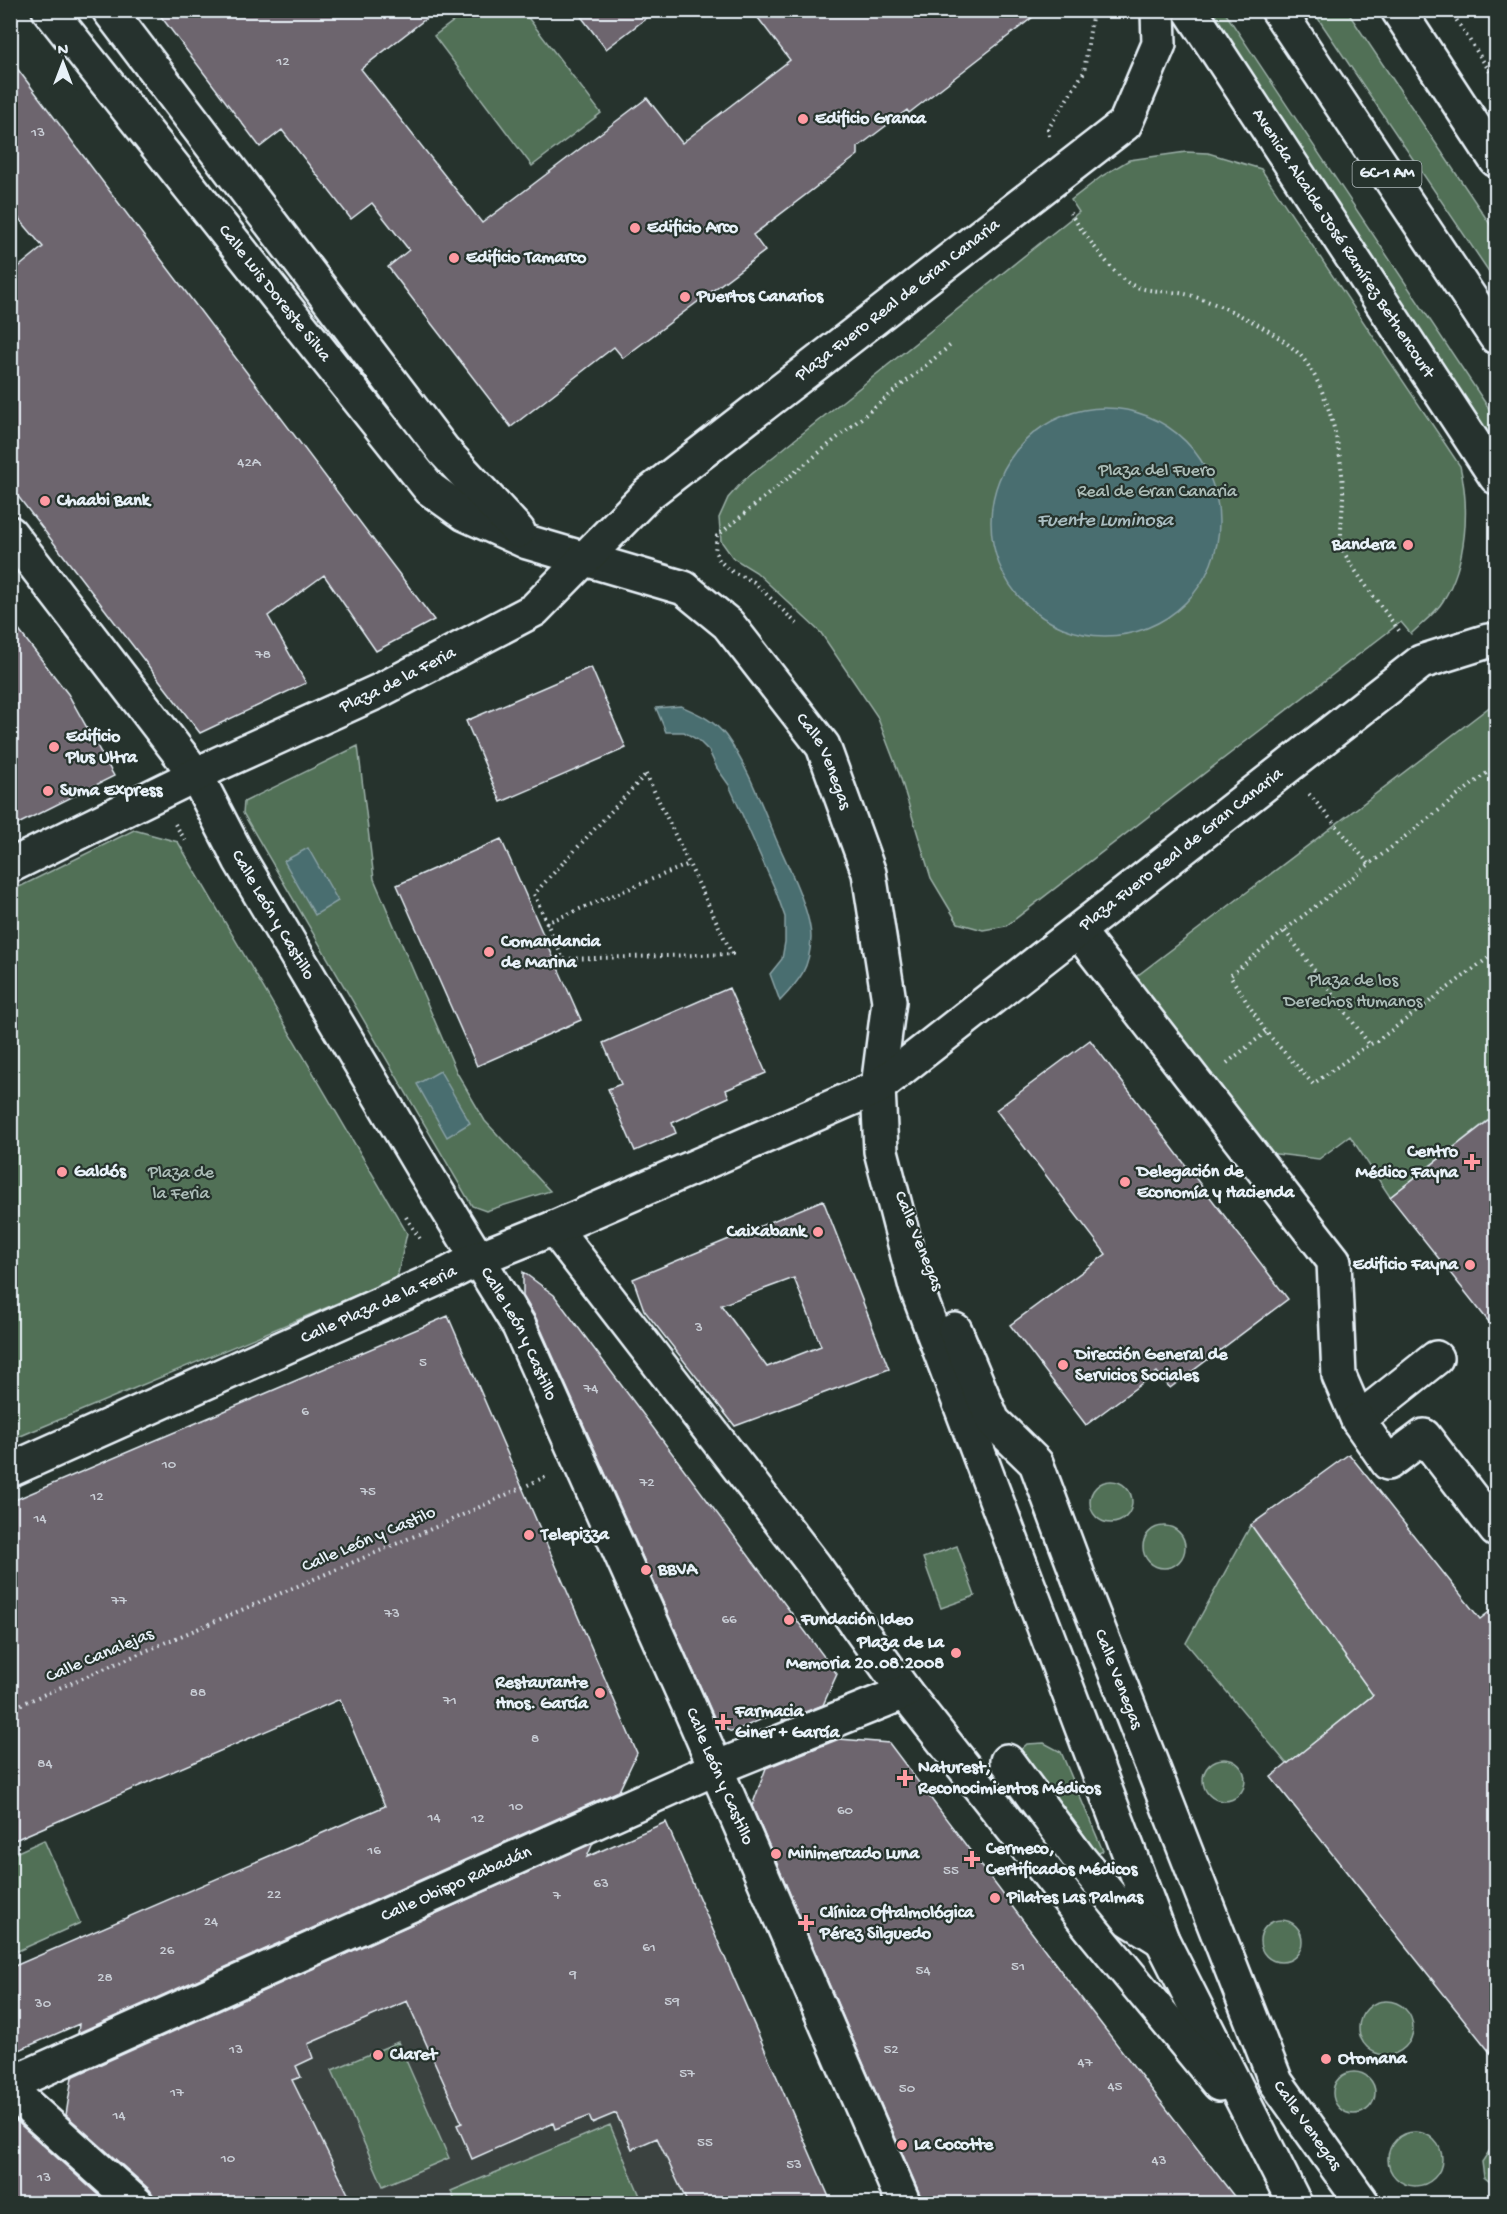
<svg xmlns="http://www.w3.org/2000/svg" width="1507" height="2214" font-family="'Gochi Hand',sans-serif">
<style>
.built{fill:#3b4240}
.green{fill:#516f57;stroke:#9cb0a8;stroke-width:1.5}
.water{fill:#4a6e6f;stroke:#89a2a6;stroke-width:1.5}
.building{fill:#6d656e;stroke:#e8f1f8;stroke-width:1.5;fill-rule:evenodd}
.lines{fill:none;stroke-linecap:round;stroke-linejoin:round}
.minor-casing{stroke:#e8f1f8;stroke-width:38}
.highway-casing{stroke:#e8f1f8;stroke-width:38}
.path{stroke:#e8f1f8;stroke-width:4;stroke-dasharray:1.5 4.5;stroke-linecap:butt}
.minor{stroke:#26332d;stroke-width:33}
.highway{stroke:#26332d;stroke-width:33}
.poi-dot{fill:#ff9aa2;stroke:#26332d;stroke-width:2}
.labels{text-anchor:middle;dominant-baseline:central;stroke-width:4.5;stroke-linejoin:round;paint-order:stroke}
.number-label{font-size:15px;fill:#c9ced6}
.shield{fill:#26332d;stroke:#aeb8bb;stroke-width:1.5}
.shield-label{font-size:16px;font-weight:bold;fill:#e8f1f8}
.poi-label{font-size:18px;font-weight:bold;fill:#e8f1f8;stroke:#26332d;text-anchor:start}
.street-label{font-size:18px;fill:#e8f1f8;stroke:#26332d}
.park-label{font-size:18px;fill:#acbdb8;stroke:#26332d}
.water-label{font-size:20px;font-style:italic;fill:#a9bdc1;stroke:#26332d}
</style>
<rect width="100%" height="100%" fill="#26332d"/>
<filter id="ink" filterUnits="userSpaceOnUse"><feTurbulence type="fractalNoise" baseFrequency=".0167" numOctaves="2"/><feDisplacementMap in="SourceGraphic" scale="12" xChannelSelector="R" yChannelSelector="G"/><feConvolveMatrix kernelMatrix="1 2 1 2 8 2 1 2 1" color-interpolation-filters="sRGB"/></filter>
<g filter="url(#ink)">
<!-- built -->
<path class="built" d="M 493,1899 L 605,2088 L 632,2149 L 657,2138 L 687,2203 L 275,2203 L 160,2046 Z"/>
<!-- green -->
<path class="green" d="M 467,11 L 523,11 L 601,113 L 532,166 L 434,36 Z
M 1206,11 L 1224,11 L 1496,419 L 1496,448 Z
M 1313,11 L 1347,11 L 1496,233 L 1496,282 Z
M 1186,152 L 1208,153 L 1261,169 L 1460,466 C 1470,508 1467,563 1443,601 C 1436,613 1421,624 1411,634 L 1401,622 L 1006,926 L 983,930 L 958,923 L 931,878 L 900,776 L 877,716 L 821,633 L 756,572 L 733,558 L 721,541 L 719,518 L 728,498 L 743,481 L 1079,212 L 1071,200 L 1102,176 L 1129,160 Z
M 1496,702 L 1496,1114 L 1390,1197 L 1350,1136 L 1319,1159 L 1268,1153 L 1133,979 Z
M 358,746 L 374,879 L 457,1073 L 485,1121 L 550,1191 L 486,1211 L 472,1206 L 243,813 L 244,802 Z
M 134,830 L 178,842 L 407,1233 L 397,1278 L 11,1440 L 11,891 Z
M1090 1502a21 21 0 1 1 42 0a21 21 0 1 1-42 0Z
M 1251,1525 L 1373,1695 L 1287,1764 L 1186,1643 Z
M1143 1547a21 21 0 1 1 42 0a21 21 0 1 1-42 0Z
M 957,1546 L 975,1596 L 941,1608 L 923,1558 Z
M 1044,1743 L 1061,1752 L 1103,1851 L 1097,1854 L 1061,1812 L 1018,1752 L 1027,1744 Z
M1203 1780a21 21 0 1 1 42 0a21 21 0 1 1-42 0Z
M 44,1840 L 80,1923 L 11,1954 L 11,1855 Z
M1260 1941a21 21 0 1 1 42 0a21 21 0 1 1-42 0Z
M1359 2028a27 27 0 1 1 54 0a27 27 0 1 1-54 0Z
M 398,2042 L 449,2158 L 383,2186 L 332,2070 Z
M1333 2093a21 21 0 1 1 42 0a21 21 0 1 1-42 0Z
M 610,2125 L 643,2203 L 456,2203 L 451,2191 Z
M1388 2159a27 27 0 1 1 54 0a27 27 0 1 1-54 0Z
M 1496,2148 L 1496,2187 L 1484,2177 L 1482,2162 L 1490,2150 Z"/>
<!-- water -->
<path class="water" d="M991 522a114 114 0 1 1 228 0a114 114 0 1 1-228 0Z
M 681,706 C 699,714 714,720 726,736 C 748,767 761,804 776,839 C 787,864 811,911 811,938 C 810,968 800,980 780,1001 L 770,974 L 782,959 L 785,942 L 785,917 L 775,889 L 729,785 L 717,768 L 709,751 L 698,740 L 684,732 L 666,732 L 656,708 Z
M 308,848 L 338,901 L 315,915 L 284,861 Z
M 440,1071 L 470,1123 L 447,1137 L 417,1084 Z"/>
<!-- building -->
<path class="building" d="M 156,10 L 437,10 L 361,69 L 482,223 L 647,98 L 682,143 L 790,60 L 752,10 L 1042,10 L 909,113 L 907,110 L 858,147 L 858,155 L 753,235 L 765,251 L 623,358 L 614,347 L 511,427 L 388,267 L 409,250 L 372,203 L 351,219 L 282,130 L 260,147 Z
M 576,10 L 657,10 L 606,49 Z
M 10,59 L 170,271 L 434,620 L 376,651 L 324,575 L 268,616 L 306,683 L 200,733 L 10,486 L 10,274 L 43,247 L 10,208 Z
M 10,619 L 68,694 L 114,776 L 10,828 Z
M 591,667 L 626,748 L 501,802 L 466,721 Z
M 501,839 L 581,1020 L 477,1066 L 397,885 Z
M 729,988 L 766,1073 L 726,1090 L 729,1097 L 672,1123 L 676,1133 L 635,1151 L 608,1089 L 621,1084 L 603,1043 Z
M 1090,1040 L 1288,1299 L 1170,1388 L 1157,1372 L 1086,1425 L 1010,1325 L 1106,1254 L 996,1110 Z
M 1497,1114 L 1497,1332 L 1390,1197 Z
M 823,1200 L 889,1369 L 735,1426 L 644,1310 L 633,1279 ZM 794,1278 L 821,1346 L 767,1367 L 721,1305 Z
M 523,1272 L 554,1295 L 837,1674 L 823,1705 L 782,1721 L 786,1709 L 732,1732 L 718,1726 L 536,1318 L 523,1296 Z
M 448,1316 L 637,1753 L 619,1791 L 78,2033 L 79,2024 L 10,2054 L 10,1968 L 385,1806 L 340,1699 L 10,1842 L 10,1502 Z
M 1349,1454 L 1480,1619 L 1497,1606 L 1497,2061 L 1271,1777 L 1373,1695 L 1251,1525 Z
M 839,1739 L 889,1743 L 1085,2003 L 1240,2204 L 922,2204 L 921,2197 L 752,1806 L 766,1768 Z
M 666,1822 L 832,2204 L 688,2204 L 657,2138 L 632,2149 L 616,2113 L 592,2123 L 589,2116 L 555,2129 L 553,2123 L 472,2159 L 457,2125 L 462,2123 L 407,2001 L 308,2044 L 313,2058 L 296,2066 L 301,2077 L 292,2080 L 353,2204 L 155,2204 L 155,2198 L 150,2190 L 66,2115 L 72,2077 L 593,1843 L 587,1857 Z
M 10,2117 L 12,2117 L 108,2204 L 10,2204 Z"/>
<g class="lines">
<defs>
<g id="minor">
<path id="s1" d="M 49,10 L 430,489 L 465,514 L 527,542 L 684,588 L 728,624 L 823,746 L 869,873 L 889,1001 L 878,1087 L 881,1151 L 916,1287 L 1162,1940 L 1295,2204"/>
<path d="M 109,10 L 443,450 L 518,531"/>
<path id="s2" d="M 1190,10 L 1496,477"/>
<path id="s3" d="M 10,533 L 196,775 L 240,860 L 423,1169 L 519,1326 L 688,1704 L 904,2204"/>
<path id="s4" d="M 10,866 L 218,764 L 379,691 L 534,610 L 648,494 L 1125,124 L 1159,44 L 1158,10"/>
<path d="M 1078,931 L 1334,1261 L 1339,1376 L 1358,1420 L 1436,1358"/>
<path d="M 554,1228 L 814,1565 L 905,1692 L 1093,1931 L 1219,2084"/>
<path id="s5" d="M 955,1330 L 993,1421 L 1036,1463 L 1084,1592 L 1276,2082 L 1363,2204"/>
<path d="M 1358,1420 L 1388,1463 L 1424,1436 L 1496,1530"/>
<path id="s6" d="M 10,1470 L 450,1273 L 479,1258 L 554,1228 L 878,1087 L 1421,662 L 1488,641 L 1496,641"/>
<path d="M 1007,1761 L 1078,1857 L 1130,1920 L 1162,1940"/>
<path id="s7" d="M 10,2084 L 716,1768 L 905,1692"/>
<path d="M 10,2090 L 137,2204"/>
</g>
<path id="highway" d="M 1278,10 L 1496,337
M 1398,10 L 1496,160"/>
</defs>
<!-- minor casing -->
<use href="#minor" class="minor-casing"/>
<!-- highway casing -->
<use href="#highway" class="highway-casing"/>
<!-- path -->
<path class="path" d="M 1450,10 L 1496,81
M 1049,136 L 1048,129 L 1084,72 L 1092,17 L 1090,10
M 1070,213 C 1080,228 1113,274 1128,283 C 1145,293 1167,290 1185,294 C 1218,302 1278,331 1301,356 C 1328,387 1341,447 1343,488 C 1344,507 1339,528 1342,547 C 1343,557 1391,620 1401,633
M 797,624 L 754,582 L 729,570 L 719,560 L 715,551 L 717,536 L 952,344
M 1496,766 L 1290,926 L 1230,976 L 1266,1032 L 1313,1084 L 1365,1047 L 1377,1041 L 1496,952
M 646,774 L 732,954 L 563,959 L 534,894 Z
M 1309,794 L 1369,864
M 175,824 L 187,843
M 546,923 L 689,864
M 1285,931 L 1370,1045
M 1227,1063 L 1266,1032
M 406,1217 L 420,1239
M 10,1709 L 445,1523 L 547,1476"/>
<!-- minor -->
<use href="#minor" class="minor"/>
<!-- highway -->
<use href="#highway" class="highway"/>
</g>
</g>
<!-- markers -->
<g class="poi-dot">
<circle cx="803" cy="119" r="6"/>
<circle cx="635" cy="228" r="6"/>
<circle cx="454" cy="258" r="6"/>
<circle cx="685" cy="297" r="6"/>
<circle cx="45" cy="501" r="6"/>
<circle cx="1408" cy="545" r="6"/>
<circle cx="54" cy="747" r="6"/>
<circle cx="48" cy="791" r="6"/>
<circle cx="489" cy="952" r="6"/>
<path d="M1469 1153h6v6h6v6h-6v6h-6v-6h-6v-6h6z"/>
<circle cx="62" cy="1172" r="6"/>
<circle cx="1125" cy="1182" r="6"/>
<circle cx="818" cy="1232" r="6"/>
<circle cx="1470" cy="1265" r="6"/>
<circle cx="1063" cy="1365" r="6"/>
<circle cx="529" cy="1535" r="6"/>
<circle cx="646" cy="1570" r="6"/>
<circle cx="789" cy="1620" r="6"/>
<circle cx="956" cy="1653" r="6"/>
<circle cx="600" cy="1693" r="6"/>
<path d="M720 1713h6v6h6v6h-6v6h-6v-6h-6v-6h6z"/>
<path d="M902 1769h6v6h6v6h-6v6h-6v-6h-6v-6h6z"/>
<circle cx="776" cy="1854" r="6"/>
<path d="M969 1850h6v6h6v6h-6v6h-6v-6h-6v-6h6z"/>
<circle cx="995" cy="1898" r="6"/>
<path d="M803 1914h6v6h6v6h-6v6h-6v-6h-6v-6h6z"/>
<circle cx="378" cy="2055" r="6"/>
<circle cx="1326" cy="2059" r="6"/>
<circle cx="902" cy="2145" r="6"/>
</g>
<g class="labels">
<!-- number labels -->
<g class="number-label">
<text x="283" y="62">12</text>
<text x="38" y="133">13</text>
<text x="249" y="463">42A</text>
<text x="263" y="655">78</text>
<text x="699" y="1328">3</text>
<text x="423" y="1363">5</text>
<text x="591" y="1389">74</text>
<text x="305" y="1412">6</text>
<text x="169" y="1465">10</text>
<text x="647" y="1483">72</text>
<text x="368" y="1492">75</text>
<text x="97" y="1497">12</text>
<text x="40" y="1519">14</text>
<text x="119" y="1601">77</text>
<text x="392" y="1614">73</text>
<text x="729" y="1620">66</text>
<text x="198" y="1693">88</text>
<text x="450" y="1701">71</text>
<text x="535" y="1739">8</text>
<text x="45" y="1764">84</text>
<text x="516" y="1807">10</text>
<text x="845" y="1811">60</text>
<text x="434" y="1818">14</text>
<text x="478" y="1819">12</text>
<text x="374" y="1851">16</text>
<text x="951" y="1871">55</text>
<text x="601" y="1884">63</text>
<text x="274" y="1895">22</text>
<text x="557" y="1896">7</text>
<text x="211" y="1922">24</text>
<text x="649" y="1948">61</text>
<text x="167" y="1951">26</text>
<text x="1018" y="1967">51</text>
<text x="923" y="1971">54</text>
<text x="573" y="1975">9</text>
<text x="105" y="1978">28</text>
<text x="672" y="2002">59</text>
<text x="43" y="2004">30</text>
<text x="236" y="2050">13</text>
<text x="891" y="2050">52</text>
<text x="1085" y="2063">47</text>
<text x="687" y="2074">57</text>
<text x="1115" y="2087">45</text>
<text x="907" y="2089">50</text>
<text x="177" y="2093">17</text>
<text x="119" y="2116">14</text>
<text x="705" y="2143">55</text>
<text x="228" y="2159">10</text>
<text x="1159" y="2161">43</text>
<text x="794" y="2165">53</text>
<text x="44" y="2178">13</text>
</g>
<!-- shield labels -->
<rect class="shield" x="1352.5" y="161" width="69" height="26" rx="4.5"/>
<g class="shield-label">
<text x="1387" y="174">GC-1 AM</text>
</g>
<!-- poi labels -->
<g class="poi-label">
<text x="815" y="119">Edificio Granca</text>
<text x="647" y="228">Edificio Arco</text>
<text x="466" y="258">Edificio Tamarco</text>
<text x="697" y="297">Puertos Canarios</text>
<text x="57" y="501">Chaabi Bank</text>
<text x="1396" y="545" text-anchor="end">Bandera</text>
<text x="66" y="737">Edificio<tspan x="66" dy="21">Plus Ultra</tspan></text>
<text x="60" y="791">Suma Express</text>
<text x="501" y="942">Comandancia<tspan x="501" dy="21">de Marina</tspan></text>
<text x="1458" y="1152" text-anchor="end">Centro<tspan x="1458" dy="21">Médico Fayna</tspan></text>
<text x="74" y="1172">Galdós</text>
<text x="1137" y="1172">Delegación de<tspan x="1137" dy="21">Economía y Hacienda</tspan></text>
<text x="806" y="1232" text-anchor="end">Caixabank</text>
<text x="1458" y="1265" text-anchor="end">Edificio Fayna</text>
<text x="1075" y="1355">Dirección General de<tspan x="1075" dy="21">Servicios Sociales</tspan></text>
<text x="541" y="1535">Telepizza</text>
<text x="658" y="1570">BBVA</text>
<text x="801" y="1620">Fundación Ideo</text>
<text x="944" y="1643" text-anchor="end">Plaza de La<tspan x="944" dy="21">Memoria 20.08.2008</tspan></text>
<text x="588" y="1683" text-anchor="end">Restaurante<tspan x="588" dy="21">Hnos. García</tspan></text>
<text x="735" y="1712">Farmacia<tspan x="735" dy="21">Giner + García</tspan></text>
<text x="918" y="1768">Naturest,<tspan x="918" dy="21">Reconocimientos Médicos</tspan></text>
<text x="986" y="1849">Cermeco,<tspan x="986" dy="21">Certificados Médicos</tspan></text>
<text x="788" y="1854">Minimercado Luna</text>
<text x="1007" y="1898">Pilates Las Palmas</text>
<text x="820" y="1913">Clínica Oftalmológica<tspan x="820" dy="21">Pérez Silguedo</tspan></text>
<text x="390" y="2055">Claret</text>
<text x="1338" y="2059">Otomana</text>
<text x="914" y="2145">La Cocotte</text>
</g>
<!-- street labels -->
<g class="street-label">
<text stroke="none"><textPath href="#s2" startOffset="279">Avenida Alcalde José Ramírez Bethencourt</textPath></text>
<text stroke="none"><textPath href="#s1" startOffset="362">Calle Luis Doreste Silva</textPath></text>
<text stroke="none"><textPath href="#s4" startOffset="1062">Plaza Fuero Real de Gran Canaria</textPath></text>
<text stroke="none"><textPath href="#s4" startOffset="430">Plaza de la Feria</textPath></text>
<text stroke="none"><textPath href="#s1" startOffset="1112">Calle Venegas</textPath></text>
<text stroke="none"><textPath href="#s6" startOffset="1334">Plaza Fuero Real de Gran Canaria</textPath></text>
<text stroke="none"><textPath href="#s3" startOffset="465">Calle León y Castillo</textPath></text>
<text transform="translate(918 1241) rotate(68)">Calle Venegas</text>
<text stroke="none"><textPath href="#s6" startOffset="404">Calle Plaza de la Feria</textPath></text>
<text stroke="none"><textPath href="#s3" startOffset="951">Calle León y Castillo</textPath></text>
<text transform="translate(369 1540) rotate(-23)">Calle León y Castilo</text>
<text transform="translate(100 1656) rotate(-23)">Calle Canalejas</text>
<text stroke="none"><textPath href="#s5" startOffset="390">Calle Venegas</textPath></text>
<text stroke="none"><textPath href="#s3" startOffset="1437">Calle León y Castillo</textPath></text>
<text stroke="none"><textPath href="#s7" startOffset="489">Calle Obispo Rabadán</textPath></text>
<text stroke="none"><textPath href="#s5" startOffset="876">Calle Venegas</textPath></text>
</g>
<!-- park labels -->
<g class="park-label">
<text x="1157" y="471">Plaza del Fuero<tspan x="1157" dy="21">Real de Gran Canaria</tspan></text>
<text x="1353" y="981">Plaza de los<tspan x="1353" dy="21">Derechos Humanos</tspan></text>
<text x="181" y="1173">Plaza de<tspan x="181" dy="21">la Feria</tspan></text>
</g>
<!-- water labels -->
<g class="water-label">
<text x="1105" y="521">Fuente Luminosa</text>
</g>
</g>
<!-- margin -->
<rect width="1507" height="2214" fill="none" stroke="#26332d" stroke-width="36"/>
<rect x="18" y="18" width="1471" height="2178" fill="none" stroke="#e8f1f8" stroke-width="2" filter="url(#ink)"/>
<!-- north arrow -->
<g transform="translate(63 63)" stroke="#26332d" stroke-width="4.5" paint-order="stroke">
<path d="M0-4.5L10 22L0 15L-10 22Z" fill="#e8f1f8"/>
<text y="-9" font-size="16" font-weight="bold" text-anchor="middle" fill="#e8f1f8">N</text>
</g>
</svg>
